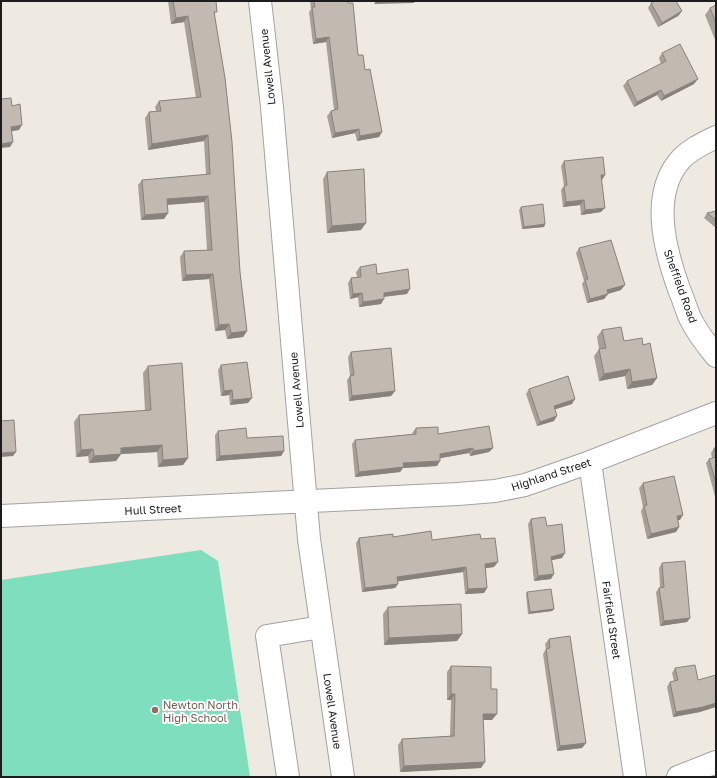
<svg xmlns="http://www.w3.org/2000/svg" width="717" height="778" font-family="'Golos Text',sans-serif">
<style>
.pitch{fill:#7fdebd}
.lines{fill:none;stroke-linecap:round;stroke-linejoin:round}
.minor-casing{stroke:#a3a3a3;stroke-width:24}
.minor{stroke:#fff;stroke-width:22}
.wall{fill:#a7a098}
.shaded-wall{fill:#88827c}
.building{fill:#c2bab1;stroke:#88827c}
.education-dot{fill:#8d6e63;stroke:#fff;stroke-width:1.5}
.labels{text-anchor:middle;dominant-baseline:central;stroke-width:4;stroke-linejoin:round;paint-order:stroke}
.street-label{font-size:11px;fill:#1c1c1c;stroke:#fff}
.education-label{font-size:11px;fill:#785e54;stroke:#fff;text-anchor:start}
</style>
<rect width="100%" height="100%" fill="#eeeae2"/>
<!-- pitch -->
<path class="pitch" d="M 201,550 L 218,561 L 250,777 L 1,777 L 1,580 Z"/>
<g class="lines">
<defs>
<path id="minor" d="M 260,1 L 272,107 L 309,539 L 343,777
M 716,137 C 704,143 692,148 682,158 C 649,193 665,250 679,289 C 683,298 686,309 690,318 C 697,332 706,344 716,356
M 590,462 L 635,777
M 1,516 L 458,494 L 495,491 L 525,485 L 590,462 L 716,413
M 288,777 L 267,636 L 321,627
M 678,777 L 716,762"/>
</defs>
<!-- minor casing -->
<use href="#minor" class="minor-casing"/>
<!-- minor -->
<use href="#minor" class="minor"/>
</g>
<!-- wall -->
<path class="wall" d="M 168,1 L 216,1 L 215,16 L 240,272 L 247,331 L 243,337 L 227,339 L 225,330 L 215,331 L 209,279 L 182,281 L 180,257 L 184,251 L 207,250 L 204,202 L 168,205 L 168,213 L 164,219 L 141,220 L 138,185 L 142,180 L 206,175 L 204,141 L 148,150 L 145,118 L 149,112 L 156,111 L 155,107 L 159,101 L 196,98 L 184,22 L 171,24 Z
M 310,1 L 347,1 L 358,55 L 365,70 L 382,132 L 379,137 L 357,141 L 355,133 L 332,138 L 327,116 L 331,111 L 334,110 L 326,42 L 313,44 L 309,12 L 311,9 Z
M 651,3 L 682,11 L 678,16 L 658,27 L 648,8 Z
M 716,5 L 716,42 L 705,15 L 710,8 Z
M 662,53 L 694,84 L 661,101 L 657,95 L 634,107 L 623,86 L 627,81 L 661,64 L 659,58 Z
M 564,161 L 602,180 L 601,212 L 581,215 L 580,205 L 563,207 L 561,190 L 564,186 L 561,166 Z
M 327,172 L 361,230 L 327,233 L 323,179 Z
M 521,207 L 545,224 L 544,227 L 522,229 L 519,210 Z
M 716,211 L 716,228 L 704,218 L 707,213 Z
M 579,248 L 621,290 L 608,294 L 604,299 L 587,303 L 582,284 L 584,281 L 576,253 Z
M 360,267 L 377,274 L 407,294 L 384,297 L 381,304 L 359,307 L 358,297 L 350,299 L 348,283 L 351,278 L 357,277 L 356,272 Z
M 602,330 L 624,341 L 643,345 L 657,378 L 652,385 L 627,389 L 625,376 L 599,381 L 594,356 L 599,349 L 597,337 Z
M 351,352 L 395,391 L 391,396 L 349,401 L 347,380 L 350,376 L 348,357 Z
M 221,365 L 248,403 L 230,405 L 229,395 L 221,396 L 218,370 Z
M 148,366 L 188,458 L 183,465 L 158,467 L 157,452 L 121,454 L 116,461 L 89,463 L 88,456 L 76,457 L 74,422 L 79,415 L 145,411 L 143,373 Z
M 529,389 L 572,404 L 555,409 L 554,421 L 537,426 L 526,394 Z
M 416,428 L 438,434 L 493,448 L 489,452 L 470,456 L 469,453 L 440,458 L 437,466 L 403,468 L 400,472 L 355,477 L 352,444 L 355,440 L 413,434 L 412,433 Z
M 218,431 L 247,438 L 284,451 L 281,456 L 216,461 L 215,435 Z
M 714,448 L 716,448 L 716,500 L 706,463 L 709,459 L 712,458 L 711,453 Z
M 643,483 L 680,520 L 678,520 L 679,527 L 676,532 L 647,539 L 641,511 L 643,507 L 639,488 Z
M 531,519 L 547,526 L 562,558 L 552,560 L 551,579 L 534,581 L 528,524 Z
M 393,537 L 432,540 L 481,539 L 494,567 L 485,568 L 487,588 L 484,593 L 465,594 L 463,572 L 398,581 L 398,584 L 395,588 L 362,592 L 356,543 L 359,538 Z
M 662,563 L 690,618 L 687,622 L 660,626 L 656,592 L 659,588 L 660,587 L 659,568 Z
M 527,592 L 554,609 L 552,611 L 528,614 L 526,594 Z
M 388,607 L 462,634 L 457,641 L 384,645 L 383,614 Z
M 549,639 L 586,743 L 582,748 L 557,751 L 543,654 L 546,649 L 545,644 Z
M 451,666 L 491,689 L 492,720 L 483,720 L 481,768 L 400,772 L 398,745 L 402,739 L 450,736 L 451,700 L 447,700 L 447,672 Z
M 675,668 L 700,712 L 673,717 L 667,687 L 670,682 L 674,681 L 672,673 Z"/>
<!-- shaded-wall -->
<path class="shaded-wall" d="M 376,1 L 415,1 L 414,3 L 374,4 Z
M 682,11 L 678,16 L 658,27 L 662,23 Z
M 188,16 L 184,22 L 171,24 L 176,18 Z
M 329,37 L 326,42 L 313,44 L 316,39 Z
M 698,79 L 694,84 L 661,101 L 664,96 Z
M 661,90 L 657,95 L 634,107 L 637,102 Z
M 22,125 L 19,130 L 8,132 L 11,127 Z
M 359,129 L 355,133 L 332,138 L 335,133 Z
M 382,132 L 379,137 L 357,141 L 360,136 Z
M 208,135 L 204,141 L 148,150 L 152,144 Z
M 13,142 L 10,147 L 1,148 L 1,144 Z
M 601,175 L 605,175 L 602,180 L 598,180 Z
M 208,196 L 204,202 L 163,205 L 167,199 Z
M 584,200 L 580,205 L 563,207 L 566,202 Z
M 605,208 L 601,212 L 581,215 L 585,210 Z
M 168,213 L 164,219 L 141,220 L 145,215 Z
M 366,223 L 361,230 L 327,233 L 332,226 Z
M 545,224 L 544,227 L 522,229 L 524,227 Z
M 213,274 L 209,279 L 182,281 L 186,275 Z
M 625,285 L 621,290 L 603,295 L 607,290 Z
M 410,289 L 407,294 L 380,297 L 384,293 Z
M 362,293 L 358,297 L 350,299 L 353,294 Z
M 608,294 L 604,299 L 587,303 L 590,299 Z
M 384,299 L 381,304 L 359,307 L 363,302 Z
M 229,324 L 225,330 L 215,331 L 219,325 Z
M 247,331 L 243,337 L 227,339 L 231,333 Z
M 630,369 L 625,376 L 599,381 L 604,374 Z
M 657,378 L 652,385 L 627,389 L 632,382 Z
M 232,390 L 229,395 L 221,396 L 224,391 Z
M 395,391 L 391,396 L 349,401 L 352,396 Z
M 252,398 L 248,403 L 230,405 L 233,400 Z
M 575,399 L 572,404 L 550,411 L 554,406 Z
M 557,416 L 554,421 L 537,426 L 540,422 Z
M 162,445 L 157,452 L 121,454 L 116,461 L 89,463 L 94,456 L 121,448 Z
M 473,448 L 469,453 L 436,459 L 440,454 Z
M 493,448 L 489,452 L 470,456 L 473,451 Z
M 93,449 L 88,456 L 76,457 L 81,450 Z
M 284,451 L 281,456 L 216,461 L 220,456 Z
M 16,452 L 13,456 L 1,457 L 1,453 Z
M 188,458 L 183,465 L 158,467 L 163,460 Z
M 440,461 L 437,466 L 403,468 L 400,472 L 355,477 L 359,472 L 403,463 Z
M 683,515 L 680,520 L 673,521 L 677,516 Z
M 679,527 L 676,532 L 647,539 L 651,534 Z
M 565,553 L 562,558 L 548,561 L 551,557 Z
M 498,562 L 494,567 L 481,569 L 485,564 Z
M 466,567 L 463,572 L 394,582 L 397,577 Z
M 554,574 L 551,579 L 534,581 L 538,576 Z
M 398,584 L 395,588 L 362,592 L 365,588 Z
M 487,588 L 484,593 L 465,594 L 468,589 Z
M 554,609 L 552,611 L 528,614 L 530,612 Z
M 690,618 L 687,622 L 660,626 L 664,621 Z
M 462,634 L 457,641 L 384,645 L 389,638 Z
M 451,694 L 455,694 L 451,700 L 447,700 Z
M 716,703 L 716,707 L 700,712 L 673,717 L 676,712 Z
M 483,714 L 497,714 L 492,720 L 478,720 Z
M 586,743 L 582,748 L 557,751 L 560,746 Z
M 485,762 L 481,768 L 400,772 L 404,766 Z"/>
<!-- building -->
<path class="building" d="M 173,1 L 216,1 L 217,12 L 214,12 L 225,78 L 232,142 L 240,272 L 247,331 L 231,333 L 229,324 L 219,325 L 213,274 L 186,275 L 184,251 L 212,250 L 208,196 L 167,199 L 168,213 L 145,215 L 142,180 L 210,174 L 208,135 L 152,144 L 149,112 L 161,111 L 159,101 L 201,97 L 188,16 L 176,18 Z
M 314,1 L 347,1 L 348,3 L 353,3 L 358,55 L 363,55 L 365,70 L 370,69 L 382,132 L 360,136 L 359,129 L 335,133 L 331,111 L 338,109 L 329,37 L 316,39 L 312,7 L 315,7 Z
M 655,1 L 676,1 L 682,11 L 662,23 L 651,3 Z
M 716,5 L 716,23 L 710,8 Z
M 680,44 L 698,79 L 664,96 L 661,90 L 637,102 L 627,81 L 666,61 L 662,53 Z
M 11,98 L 12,106 L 20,104 L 22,125 L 11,127 L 13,142 L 1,144 L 1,99 Z
M 603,157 L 605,175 L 601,175 L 605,208 L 585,210 L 584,200 L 566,202 L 564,186 L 567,185 L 564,161 Z
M 364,169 L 366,223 L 332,226 L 327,172 Z
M 543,204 L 545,224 L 524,227 L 521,207 Z
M 716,211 L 716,220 L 707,213 Z
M 611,240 L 625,285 L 607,290 L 608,294 L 590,299 L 585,279 L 588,279 L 579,248 Z
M 376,264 L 377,274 L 408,269 L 410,289 L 384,293 L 384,299 L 363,302 L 362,293 L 353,294 L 351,278 L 361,277 L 360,267 Z
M 621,327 L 624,341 L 642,338 L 643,345 L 650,343 L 657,378 L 632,382 L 630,369 L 604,374 L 599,349 L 606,348 L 602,330 Z
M 391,348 L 395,391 L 352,396 L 350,376 L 354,375 L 351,352 Z
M 247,362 L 252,398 L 233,400 L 232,390 L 224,391 L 221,365 Z
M 182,363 L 188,458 L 163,460 L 162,445 L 121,448 L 121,454 L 94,456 L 93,449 L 81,450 L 79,415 L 151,410 L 148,366 Z
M 568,376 L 575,399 L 554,406 L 557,416 L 540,422 L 529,389 Z
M 14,420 L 16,452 L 1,453 L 1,421 Z
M 489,426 L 493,448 L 473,451 L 473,448 L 440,454 L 440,461 L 403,463 L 404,467 L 359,472 L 355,440 L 416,434 L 416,428 L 438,427 L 438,434 Z
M 246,428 L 247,438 L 283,436 L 284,451 L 220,456 L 218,431 Z
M 714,448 L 716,448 L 716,455 Z
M 716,457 L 716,483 L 709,459 Z
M 674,476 L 683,515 L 677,516 L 679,527 L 651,534 L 644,506 L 647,505 L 643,483 Z
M 545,517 L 547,526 L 562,524 L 565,553 L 551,557 L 554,574 L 538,576 L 531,519 Z
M 431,531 L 432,540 L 480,534 L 481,539 L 495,538 L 498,562 L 485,564 L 487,588 L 468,589 L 466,567 L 397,577 L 398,584 L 365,588 L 359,538 L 393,534 L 393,537 Z
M 685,561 L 690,618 L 664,621 L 659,588 L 664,587 L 662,563 Z
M 551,589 L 554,609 L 530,612 L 527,592 Z
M 461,604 L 462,634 L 389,638 L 388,607 Z
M 570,636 L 586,743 L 560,746 L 546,649 L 550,648 L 549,639 Z
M 695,665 L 698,680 L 716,675 L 716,703 L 703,707 L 676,712 L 670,682 L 678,680 L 675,668 Z
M 451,666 L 491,667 L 491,689 L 497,689 L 497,714 L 483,714 L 485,762 L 404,766 L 402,739 L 454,736 L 455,694 L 451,694 Z"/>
<!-- markers -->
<circle class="education-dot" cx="155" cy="710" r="4"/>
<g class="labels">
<!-- street labels -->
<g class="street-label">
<text transform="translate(267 67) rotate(-96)">Lowell Avenue</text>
<text transform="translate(681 286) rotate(70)">Sheffield Road</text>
<text transform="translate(296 390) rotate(-95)">Lowell Avenue</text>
<text transform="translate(551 474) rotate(-18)">Highland Street</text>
<text transform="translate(153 509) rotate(-3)">Hull Street</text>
<text transform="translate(612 620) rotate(82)">Fairfield Street</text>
<text transform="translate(333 711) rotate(82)">Lowell Avenue</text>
</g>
<!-- education labels -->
<g class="education-label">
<text x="163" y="704">Newton North<tspan x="163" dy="13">High School</tspan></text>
</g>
</g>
<!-- border -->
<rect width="717" height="778" fill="none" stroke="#1c1c1c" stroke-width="4"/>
</svg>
